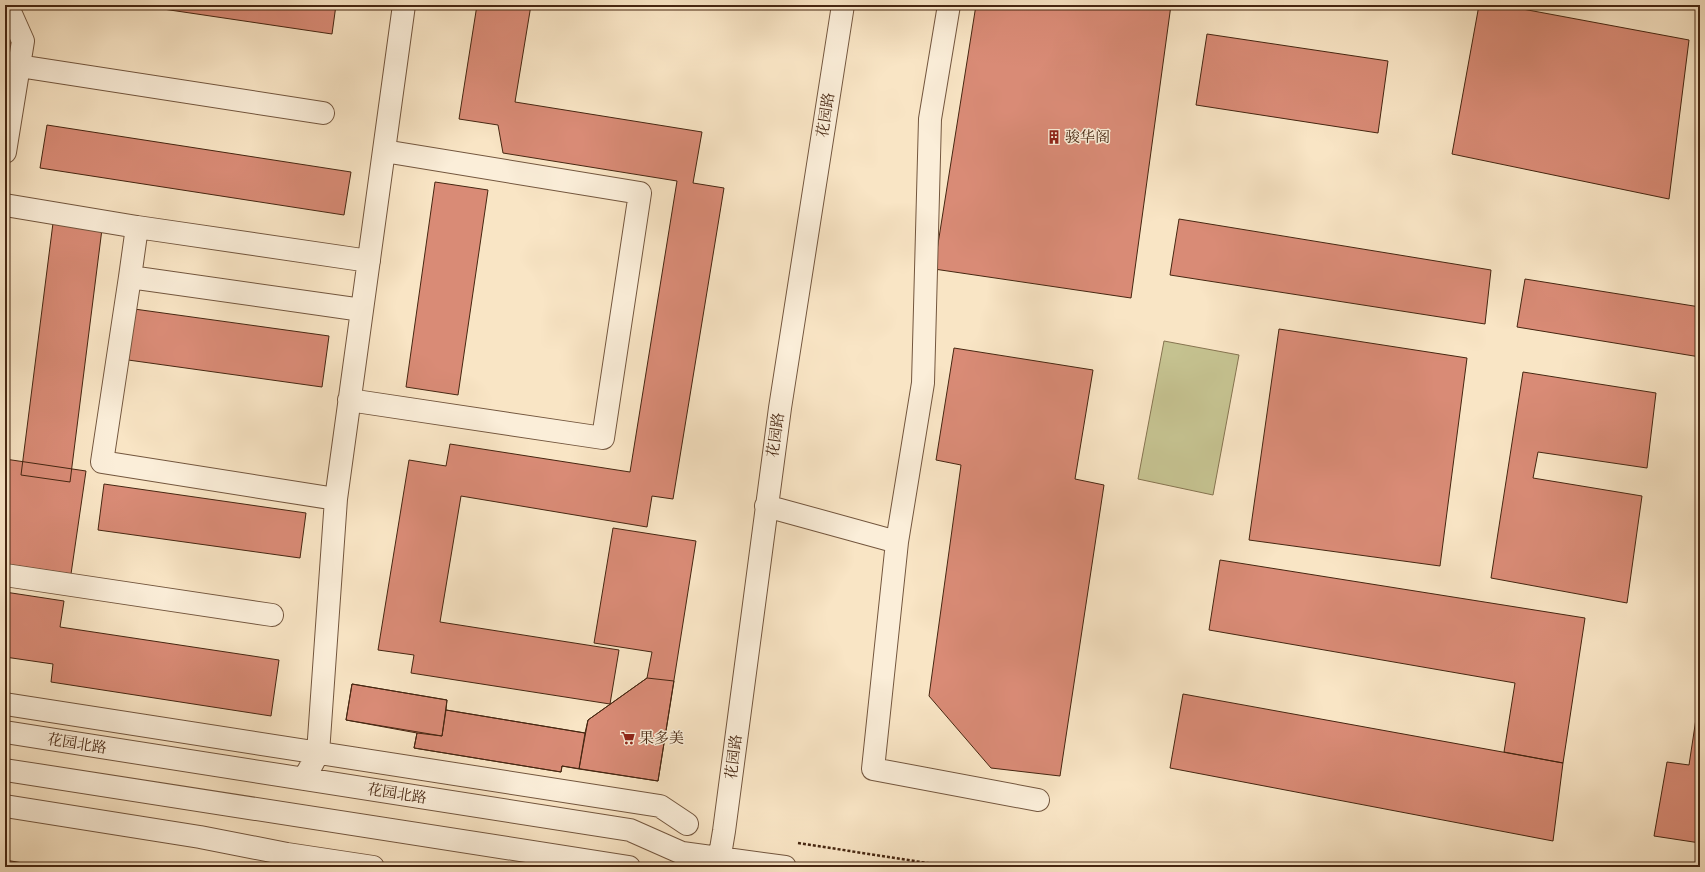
<svg xmlns="http://www.w3.org/2000/svg" width="1705" height="872" font-family="'IM FELL DW Pica','Noto Serif SC',serif">
<style>
.green{fill:#c5c290;stroke:#867450}
.building{fill:#d98b76;stroke:#462611}
.lines{fill:none;stroke-linecap:round;stroke-linejoin:round}
.minor-casing{stroke:#73563e;stroke-width:24}
.path{stroke:#462611;stroke-width:2.5;stroke-dasharray:3 2;stroke-linecap:butt}
.minor{stroke:#fbeed9;stroke-width:22}
.labels{text-anchor:middle;dominant-baseline:central;stroke-width:3;stroke-linejoin:round;paint-order:stroke}
.street-label{font-size:15px;fill:#462611;stroke:#fbeed9}
.poi-label{font-size:15px;fill:#462611;stroke:#fbeed9;text-anchor:start}
</style>
<rect width="100%" height="100%" fill="#f9e5c5"/>
<filter id="stains"><feTurbulence type="fractalNoise" baseFrequency=".005" numOctaves="4"/><feColorMatrix values="0 0 0 0 .2 0 0 0 0 .09 0 0 0 0 .02 0 0 0 .5 -.17"/></filter>
<radialGradient id="worn" r=".72"><stop offset=".6" stop-color="#630" stop-opacity="0"/><stop offset="1" stop-color="#630" stop-opacity=".3"/></radialGradient>
<!-- green -->
<path class="green" d="M 1164,341 L 1239,355 L 1213,495 L 1138,479 Z"/>
<!-- building -->
<path class="building" d="M 136,5 L 336,5 L 332,34 Z
M 477,5 L 531,5 L 515,102 L 702,132 L 693,183 L 724,188 L 673,499 L 652,496 L 647,527 L 461,496 L 440,622 L 619,650 L 610,704 L 411,673 L 414,655 L 378,650 L 409,460 L 446,466 L 450,444 L 630,472 L 677,181 L 503,153 L 498,125 L 459,119 Z
M 976,5 L 1171,5 L 1131,298 L 934,269 Z
M 1479,5 L 1501,5 L 1689,40 L 1669,199 L 1452,154 Z
M 1207,34 L 1388,61 L 1378,133 L 1196,105 Z
M 5,42 L 17,44 L 5,96 Z
M 47,125 L 351,172 L 344,215 L 40,168 Z
M 435,182 L 488,190 L 458,395 L 406,387 Z
M 1179,219 L 1491,270 L 1485,324 L 1170,275 Z
M 53,223 L 102,229 L 70,482 L 21,475 Z
M 1525,279 L 1700,307 L 1700,357 L 1517,327 Z
M 127,308 L 329,336 L 322,387 L 121,359 Z
M 1279,329 L 1467,358 L 1440,566 L 1249,540 Z
M 954,348 L 1093,370 L 1075,479 L 1104,485 L 1060,776 L 991,768 L 929,696 L 961,465 L 936,460 Z
M 1523,372 L 1656,393 L 1647,468 L 1538,452 L 1533,478 L 1642,496 L 1627,603 L 1491,578 Z
M 5,459 L 86,471 L 71,574 L 5,564 Z
M 104,484 L 306,513 L 300,558 L 98,530 Z
M 613,528 L 696,541 L 658,781 L 562,766 L 561,772 L 414,748 L 417,733 L 346,720 L 352,684 L 447,700 L 446,710 L 585,733 L 588,720 L 647,678 L 652,652 L 594,643 Z
M 1220,560 L 1585,618 L 1563,763 L 1504,752 L 1515,683 L 1209,630 Z
M 5,592 L 64,601 L 60,627 L 279,660 L 271,716 L 51,682 L 53,664 L 5,657 Z
M 647,678 L 674,681 L 658,781 L 579,769 L 588,720 Z
M 352,684 L 447,700 L 442,736 L 346,720 Z
M 1183,694 L 1563,763 L 1553,841 L 1170,768 Z
M 1699,699 L 1700,699 L 1700,843 L 1654,836 L 1667,762 L 1689,765 Z
M 446,710 L 585,733 L 579,769 L 562,766 L 561,772 L 414,748 L 417,733 L 442,736 Z
M 5,860 L 47,867 L 5,867 Z"/>
<g class="lines">
<defs>
<path id="minor" d="M 19,66 L 323,113
M 5,152 L 23,41 L 7,5
M 5,205 L 137,227
M 130,277 L 102,462 L 336,499
M 362,310 L 130,277 L 137,227 L 369,261
M 349,400 L 603,438 L 640,193 L 384,151
M 766,506 L 897,542 L 923,383 L 930,119 L 949,5
M 897,542 L 873,769 L 1038,800
M 5,575 L 272,615
M 5,704 L 660,806 L 687,824
M 5,732 L 630,830 L 682,853 L 785,867
M 5,770 L 629,867
M 304,779 L 318,753 L 336,499 L 404,5
M 5,806 L 200,837 L 287,854 L 373,867
M 718,867 L 724,831 L 780,408 L 843,5"/>
</defs>
<!-- minor casing -->
<use href="#minor" class="minor-casing"/>
<!-- path -->
<path class="path" d="M 798,843 L 953,867"/>
<!-- minor -->
<use href="#minor" class="minor"/>
</g>
<!-- icons -->
<defs>
<symbol id="building-bare" viewBox="-9 -9 18 18"><path d="M-4-6H4V6H1V3H-1V6H-4ZM-2.5-4.3h1.7v1.8h-1.7ZM.8-4.3h1.7v1.8H.8ZM-2.5-1h1.7V.8h-1.7ZM.8-1h1.7V.8H.8Z" fill="#8f2418" stroke="#fbeed9" stroke-width="2.5" paint-order="stroke"/></symbol>
<symbol id="supermarket-bare" viewBox="-9 -9 18 18"><path d="M-6-5.5h2.5l.6 2H6L4.5 2H-2.5L-4.4-4H-6ZM-1.5 3.2a1.3 1.3 0 1 0 .1 0ZM3 3.2a1.3 1.3 0 1 0 .1 0Z" fill="#8f2418" stroke="#fbeed9" stroke-width="2.5" paint-order="stroke"/></symbol>
</defs>
<g fill-rule="evenodd">
<use href="#building-bare" x="1044" y="127" width="20" height="20"/>
<use href="#supermarket-bare" x="618" y="728" width="20" height="20"/>
</g>
<g class="labels">
<!-- street labels -->
<g class="street-label">
<text transform="translate(826 115) rotate(-81)">花园路</text>
<text transform="translate(776 435) rotate(-82)">花园路</text>
<text transform="translate(77 744) rotate(9)">花园北路</text>
<text transform="translate(734 757) rotate(-83)">花园路</text>
<text transform="translate(397 794) rotate(9)">花园北路</text>
</g>
<!-- poi labels -->
<g class="poi-label">
<text x="1065" y="137">骏华阁</text>
<text x="639" y="738">果多美</text>
</g>
</g>
<!-- margin -->
<rect width="1705" height="872" fill="none" stroke="#f9e5c5" stroke-width="20"/>
<rect x="6" y="6" width="1693" height="860" fill="none" stroke="#462611" stroke-width="2"/>
<rect x="10" y="10" width="1685" height="852" fill="none" stroke="#462611"/>
<rect width="100%" height="100%" filter="url(#stains)"/>
<rect width="100%" height="100%" fill="url(#worn)"/>
</svg>
